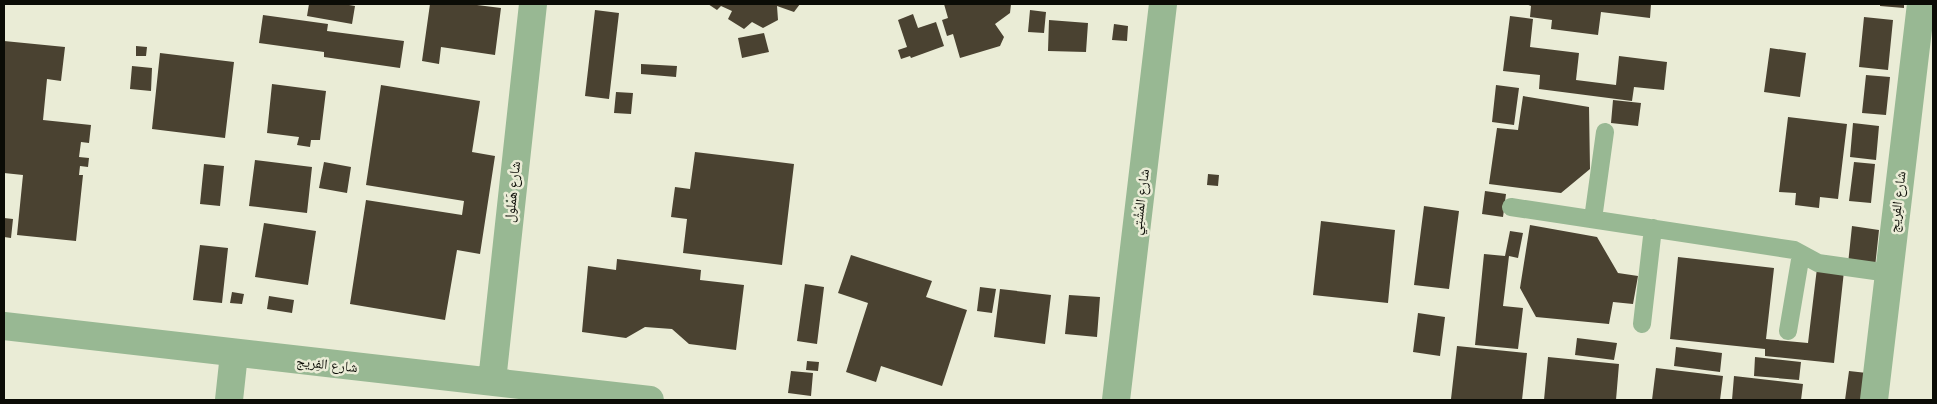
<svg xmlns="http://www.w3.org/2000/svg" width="1937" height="404" font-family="Lora,'Noto Naskh Arabic',serif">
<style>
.building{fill:#4a4231}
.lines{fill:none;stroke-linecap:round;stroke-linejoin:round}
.service{stroke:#98b893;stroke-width:18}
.minor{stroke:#98b893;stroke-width:28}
.labels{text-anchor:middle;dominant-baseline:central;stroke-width:5;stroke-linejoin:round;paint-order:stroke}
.street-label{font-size:14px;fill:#0b0c06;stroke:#eaecd6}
</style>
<rect width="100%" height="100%" fill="#eaecd6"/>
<!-- building -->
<path class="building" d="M 309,4 L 343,4 L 355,6 L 352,24 L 307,16 Z
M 430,4 L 469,4 L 501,8 L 495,55 L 441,47 L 439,64 L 422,61 Z
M 708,4 L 800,4 L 794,12 L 777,6 L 778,20 L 763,28 L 752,22 L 744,29 L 728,19 L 732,11 L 721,6 L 717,10 Z
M 944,4 L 1011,4 L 1010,13 L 995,24 L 1004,37 L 1000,46 L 960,58 L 953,34 L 947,36 L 942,20 L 948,18 Z
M 1526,4 L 1651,4 L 1650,18 L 1601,12 L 1598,35 L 1551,29 L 1552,20 L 1530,17 L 1531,6 Z
M 1880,4 L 1904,4 L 1904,8 L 1880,6 Z
M 595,10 L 619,13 L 609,99 L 585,96 Z
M 1030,10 L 1046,12 L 1044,33 L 1028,32 Z
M 913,14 L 918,28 L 936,22 L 944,46 L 911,58 L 910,56 L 901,59 L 898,50 L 907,47 L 898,20 Z
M 263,15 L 328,24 L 327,31 L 404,41 L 400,68 L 324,57 L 324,52 L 259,43 Z
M 1510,16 L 1533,19 L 1530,47 L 1579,53 L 1576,80 L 1616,85 L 1619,56 L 1667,62 L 1664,90 L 1634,87 L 1632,101 L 1539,89 L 1540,75 L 1503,71 Z
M 1864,17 L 1893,20 L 1888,70 L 1859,67 Z
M 1049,20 L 1088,23 L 1086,52 L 1048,51 Z
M 1114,24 L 1128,26 L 1127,41 L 1112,40 Z
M 764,33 L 769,52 L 742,58 L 738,38 Z
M 4,41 L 65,47 L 61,81 L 47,79 L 43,120 L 91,125 L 89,143 L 81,142 L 79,157 L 89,158 L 88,167 L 80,166 L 79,175 L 83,175 L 76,241 L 17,235 L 23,175 L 4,173 Z
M 136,46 L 147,47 L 146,56 L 136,56 Z
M 1770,48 L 1806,53 L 1800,97 L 1764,92 Z
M 160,53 L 234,62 L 225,138 L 152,129 Z
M 641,64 L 677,66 L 676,77 L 641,74 Z
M 132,66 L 152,68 L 151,91 L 130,89 Z
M 1866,75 L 1890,77 L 1886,115 L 1862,113 Z
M 272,84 L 326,91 L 320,140 L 311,140 L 310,147 L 297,145 L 299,137 L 267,133 Z
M 381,85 L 480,101 L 472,152 L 495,156 L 480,254 L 457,250 L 445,320 L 350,304 L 366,200 L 462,215 L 464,201 L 366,185 Z
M 1496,85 L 1519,88 L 1514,125 L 1492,122 Z
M 616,92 L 633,93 L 631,114 L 614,113 Z
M 1523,96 L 1589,107 L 1590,169 L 1561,193 L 1489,184 L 1497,128 L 1518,130 Z
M 1613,100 L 1641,103 L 1638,126 L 1611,123 Z
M 1788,117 L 1847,124 L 1838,199 L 1820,197 L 1819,208 L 1795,205 L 1796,193 L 1779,192 Z
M 1853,123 L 1879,126 L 1876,160 L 1850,157 Z
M 695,152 L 794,164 L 782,265 L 683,253 L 687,219 L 671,217 L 675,187 L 690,189 Z
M 255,160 L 312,167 L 307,213 L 249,206 Z
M 324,162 L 351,167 L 347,193 L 319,188 Z
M 1854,162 L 1875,164 L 1871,203 L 1849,201 Z
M 204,164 L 224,166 L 220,206 L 200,204 Z
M 1208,174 L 1219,175 L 1218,186 L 1207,185 Z
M 1485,191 L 1506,194 L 1503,217 L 1482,214 Z
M 1424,206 L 1459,211 L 1449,289 L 1414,285 Z
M 4,218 L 13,219 L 11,238 L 4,237 Z
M 1321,221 L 1395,230 L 1388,303 L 1313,295 Z
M 264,223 L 316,231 L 308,285 L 255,277 Z
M 1530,225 L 1597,237 L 1618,273 L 1638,276 L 1633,304 L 1613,302 L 1609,324 L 1536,317 L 1520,288 Z
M 1852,226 L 1879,230 L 1875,267 L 1848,264 Z
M 1510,231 L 1523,233 L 1518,258 L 1509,256 L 1503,306 L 1523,308 L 1518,349 L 1475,345 L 1484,254 L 1505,256 Z
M 200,245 L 228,248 L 222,303 L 193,300 Z
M 851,255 L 932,281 L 926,297 L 967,310 L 942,386 L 881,366 L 876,382 L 846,372 L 868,303 L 838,293 Z
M 1678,257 L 1774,268 L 1766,339 L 1808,343 L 1817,268 L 1844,271 L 1834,363 L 1765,356 L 1765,349 L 1670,339 Z
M 617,259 L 701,270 L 700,280 L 744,285 L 736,350 L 689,344 L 672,329 L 645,327 L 626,338 L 582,332 L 588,266 L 616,270 Z
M 805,284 L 824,287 L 817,344 L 797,341 Z
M 980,287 L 996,289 L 992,313 L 977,311 Z
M 1000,289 L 1051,295 L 1045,344 L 994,337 Z
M 232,292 L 244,294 L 242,304 L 230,303 Z
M 1069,295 L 1100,297 L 1097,337 L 1065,334 Z
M 269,296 L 294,300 L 292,313 L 267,309 Z
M 1418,313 L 1445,317 L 1440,356 L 1413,352 Z
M 1577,338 L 1617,343 L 1614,360 L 1575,355 Z
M 1457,346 L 1527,353 L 1522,400 L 1451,399 Z
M 1676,347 L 1722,353 L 1720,372 L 1674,366 Z
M 1548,357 L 1619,364 L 1616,400 L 1544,400 Z
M 1755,357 L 1801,362 L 1799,380 L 1754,376 Z
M 807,361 L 819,362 L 818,371 L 806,370 Z
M 1656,368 L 1723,376 L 1720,400 L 1652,400 Z
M 791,371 L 813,373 L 811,396 L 788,393 Z
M 1849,371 L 1876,374 L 1873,400 L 1845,400 Z
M 1734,376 L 1803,384 L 1801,400 L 1732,400 Z"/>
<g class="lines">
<!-- service -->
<path class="service" d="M 1511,207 L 1794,250 L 1818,263 L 1889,273
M 1593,219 L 1605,132
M 1642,324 L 1653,228
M 1788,331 L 1801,254"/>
<!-- minor -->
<path class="minor" d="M 4,326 C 219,352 435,374 650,400
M 492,381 L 533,4
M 229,400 L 234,354
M 1116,400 L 1163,4
M 1874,400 L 1921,4"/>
</g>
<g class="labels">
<!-- street labels -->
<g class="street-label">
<text transform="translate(512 192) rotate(-84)">شارع هَمْلول</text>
<text transform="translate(1140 202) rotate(-83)">شارع المُشْتِي</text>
<text transform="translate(1897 202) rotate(-83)">شارع الفِريج</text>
<text transform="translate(327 364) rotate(6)">شارع الفِريج</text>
</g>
</g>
<!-- border -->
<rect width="1937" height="404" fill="none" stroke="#0b0c06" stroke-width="10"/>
</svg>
